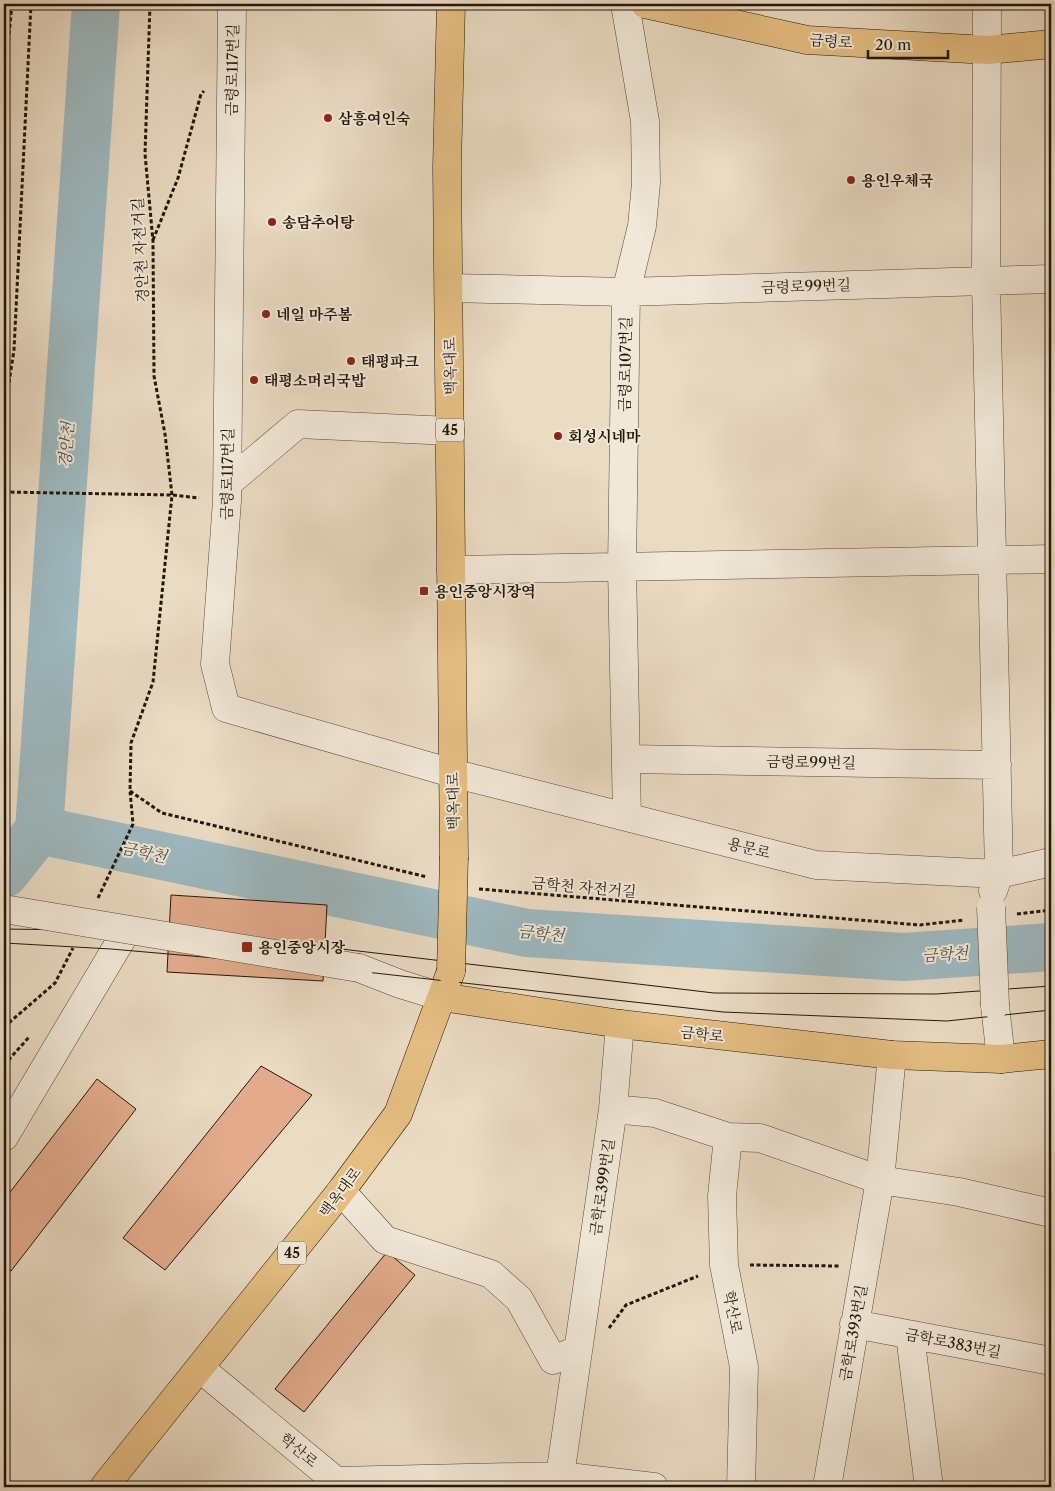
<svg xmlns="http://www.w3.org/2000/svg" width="1055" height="1491" font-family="'Libre Caslon Text','Noto Serif KR',serif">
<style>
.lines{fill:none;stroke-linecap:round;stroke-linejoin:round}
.river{stroke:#9db8bf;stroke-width:48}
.building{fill:#e3ab8b;stroke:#23160a}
.minor-casing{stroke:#554738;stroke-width:29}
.major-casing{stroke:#23160a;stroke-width:29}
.path{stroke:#23160a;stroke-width:3;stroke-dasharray:4 2.5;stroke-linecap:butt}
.minor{stroke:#f1e8d8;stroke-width:28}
.major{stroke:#e5be82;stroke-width:28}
.tram{stroke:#23160a;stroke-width:1}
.minor-bridge-casing{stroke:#554738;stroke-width:29;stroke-linecap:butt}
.major-bridge-casing{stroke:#23160a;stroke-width:29;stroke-linecap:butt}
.minor-bridge{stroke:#f1e8d8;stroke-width:28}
.major-bridge{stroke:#e5be82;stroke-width:28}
.poi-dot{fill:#8f2418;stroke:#f1e8d8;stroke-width:2}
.labels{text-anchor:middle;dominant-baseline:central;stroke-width:4;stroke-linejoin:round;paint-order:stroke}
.shield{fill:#f1e8d8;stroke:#615548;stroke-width:1}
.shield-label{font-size:14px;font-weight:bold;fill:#23160a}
.street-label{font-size:15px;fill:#23160a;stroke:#f1e8d8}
.poi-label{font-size:15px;font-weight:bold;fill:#23160a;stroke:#f1e8d8;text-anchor:start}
.water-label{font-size:16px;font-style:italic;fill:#4e4f49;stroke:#f1e8d8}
</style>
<rect width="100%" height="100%" fill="#eadbc3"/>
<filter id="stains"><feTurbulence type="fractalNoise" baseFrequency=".004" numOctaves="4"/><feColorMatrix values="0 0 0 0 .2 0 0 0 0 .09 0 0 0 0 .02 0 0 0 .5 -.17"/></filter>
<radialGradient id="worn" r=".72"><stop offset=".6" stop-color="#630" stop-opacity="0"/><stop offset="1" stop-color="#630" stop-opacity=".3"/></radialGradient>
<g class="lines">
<!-- river -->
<path class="river" d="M 39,830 L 527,933 L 903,957 L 1051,947
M 4,874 L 39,830 L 96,4"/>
</g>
<!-- building -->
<path class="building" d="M 171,895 L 327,905 L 323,981 L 167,972 Z
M 261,1066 L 312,1095 L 165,1270 L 123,1238 Z
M 97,1079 L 136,1109 L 11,1271 L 4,1266 L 4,1200 Z
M 387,1252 L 415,1275 L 304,1412 L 275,1389 Z"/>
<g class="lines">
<defs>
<path id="minor" d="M 232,4 L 227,501 L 215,664 L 226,708 L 452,773 L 816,865 L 999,874 L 1051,862
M 625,4 L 645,121 L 646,183 L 642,226 L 626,292 L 622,567 L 627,817
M 987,4 L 986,281 L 999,874 L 993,891
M 449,288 L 626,292 L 1051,279
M 228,483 L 298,424 L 450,431
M 451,570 L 1051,559
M 626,759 L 997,765
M 359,968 L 400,984 L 442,997
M 995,1005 L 1001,1059
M 613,1109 L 655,1113 L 728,1137 L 760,1138 L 880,1180 L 959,1192 L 1051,1213
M 4,1137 L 127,930
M 728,1137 L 722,1196 L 724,1265 L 744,1367 L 741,1487
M 341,1191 L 385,1240 L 491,1274 L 519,1299 L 553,1360 L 578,1350
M 854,1324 L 1051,1361
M 910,1335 L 929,1487
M 201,1369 L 336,1481 L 560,1476 L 654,1487
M 560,1476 L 613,1109 L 620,1024
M 827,1487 L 880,1180 L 892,1055"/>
<path id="major" d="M 451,4 L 447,167 L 454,857
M 645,4 L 807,40 L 988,50 L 1051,44
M 442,997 L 620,1024 L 892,1055 L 1001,1059 L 1051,1054
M 104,1487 L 341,1191 L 398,1114 L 451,971"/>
</defs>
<!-- minor casing -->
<use href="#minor" class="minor-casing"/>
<!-- major casing -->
<use href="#major" class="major-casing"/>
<!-- path -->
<path class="path" d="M 4,86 L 12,4
M 153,240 L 178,178 L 201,94 L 204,91
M 4,415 L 14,350 L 31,4
M 4,492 L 172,495 L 199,498
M 130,791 L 162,813 L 427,877
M 479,889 L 920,925 L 964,920
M 98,898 L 133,824 L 130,791 L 131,743 L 153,682 L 172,495 L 165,434 L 154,376 L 153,241 L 145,154 L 150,4
M 1017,914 L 1051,910
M 4,1027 L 55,983 L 73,948
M 4,1065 L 30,1036
M 750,1265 L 839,1266
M 609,1328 L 626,1305 L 698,1276"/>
<!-- minor -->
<use href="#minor" class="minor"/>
<!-- major -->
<use href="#major" class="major"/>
<!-- tram -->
<path class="tram" d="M 4,929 L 145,931 L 316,946 L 714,993 L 936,994 L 1051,986
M 4,943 L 111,949 L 330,968 L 723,1012 L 947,1021 L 1051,1010"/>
<defs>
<path id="minor-bridge" d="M 991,907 L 995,1005
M 4,909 L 359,968"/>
<path id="major-bridge" d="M 451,971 L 454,857"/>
</defs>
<!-- minor-bridge casing -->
<use href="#minor-bridge" class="minor-bridge-casing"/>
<!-- major-bridge casing -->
<use href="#major-bridge" class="major-bridge-casing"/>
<!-- minor-bridge -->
<use href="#minor-bridge" class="minor-bridge"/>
<!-- major-bridge -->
<use href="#major-bridge" class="major-bridge"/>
</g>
<!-- markers -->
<g class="poi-dot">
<circle cx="328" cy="118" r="5"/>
<circle cx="851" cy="180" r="5"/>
<circle cx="272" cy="222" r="5"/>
<circle cx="266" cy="314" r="5"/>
<circle cx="351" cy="361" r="5"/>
<circle cx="254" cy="380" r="5"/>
<circle cx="558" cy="436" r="5"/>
<rect x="419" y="586" width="10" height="10" rx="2.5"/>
<rect x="241" y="941" width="12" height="12" rx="2.5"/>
</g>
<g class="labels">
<!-- shield labels -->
<g class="shield">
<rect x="436" y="418.5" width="28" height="23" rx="4"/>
<rect x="278" y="1241.5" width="28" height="23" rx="4"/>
</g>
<g class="shield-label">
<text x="450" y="430">45</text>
<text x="292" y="1253">45</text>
</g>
<!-- street labels -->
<g class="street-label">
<text transform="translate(831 41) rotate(4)">금령로</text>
<text transform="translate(232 70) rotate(-89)">금령로117번길</text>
<text transform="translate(140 250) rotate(-93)">경안천 자전거길</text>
<text transform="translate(806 286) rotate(-2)">금령로99번길</text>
<text transform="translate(625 364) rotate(-89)">금령로107번길</text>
<text transform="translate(450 366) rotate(-91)">백옥대로</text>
<text transform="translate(227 474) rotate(-89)">금령로117번길</text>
<text transform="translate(811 762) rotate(1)">금령로99번길</text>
<text transform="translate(453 801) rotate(-91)">백옥대로</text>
<text transform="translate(749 848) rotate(14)">용문로</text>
<text transform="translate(584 887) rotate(5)">금학천 자전거길</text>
<text transform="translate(702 1034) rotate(6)">금학로</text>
<text transform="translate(602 1187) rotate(-82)">금학로399번길</text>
<text transform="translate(340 1192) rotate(-53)">백옥대로</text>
<text transform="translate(733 1312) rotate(79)">학산로</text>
<text transform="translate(853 1333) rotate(-80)">금학로393번길</text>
<text transform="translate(953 1343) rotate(11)">금학로383번길</text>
<text transform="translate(299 1450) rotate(40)">학산로</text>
</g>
<!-- poi labels -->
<g class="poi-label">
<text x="338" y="118">삼흥여인숙</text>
<text x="861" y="180">용인우체국</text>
<text x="282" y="222">송담추어탕</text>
<text x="276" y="314">네일 마주봄</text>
<text x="361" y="361">태평파크</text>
<text x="264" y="380">태평소머리국밥</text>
<text x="568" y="436">회성시네마</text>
<text x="434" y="591">용인중앙시장역</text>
<text x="258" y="947">용인중앙시장</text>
</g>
<!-- water labels -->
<g class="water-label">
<text transform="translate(66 445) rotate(-86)">경안천</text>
<text transform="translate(144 852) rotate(12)">금학천</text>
<text transform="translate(541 933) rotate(6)">금학천</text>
<text transform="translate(945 954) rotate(-4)">금학천</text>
</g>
</g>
<!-- margin -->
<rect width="1055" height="1491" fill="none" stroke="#eadbc3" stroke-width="20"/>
<rect x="5" y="5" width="1045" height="1481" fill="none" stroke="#23160a" stroke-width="2.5"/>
<rect x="10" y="10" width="1035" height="1471" fill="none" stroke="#23160a"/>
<!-- scale -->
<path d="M868 50v8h80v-8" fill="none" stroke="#23160a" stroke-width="2.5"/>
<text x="875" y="50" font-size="15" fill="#23160a" stroke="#f1e8d8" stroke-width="4" paint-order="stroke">20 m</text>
<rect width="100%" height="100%" filter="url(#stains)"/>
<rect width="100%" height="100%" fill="url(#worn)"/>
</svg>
